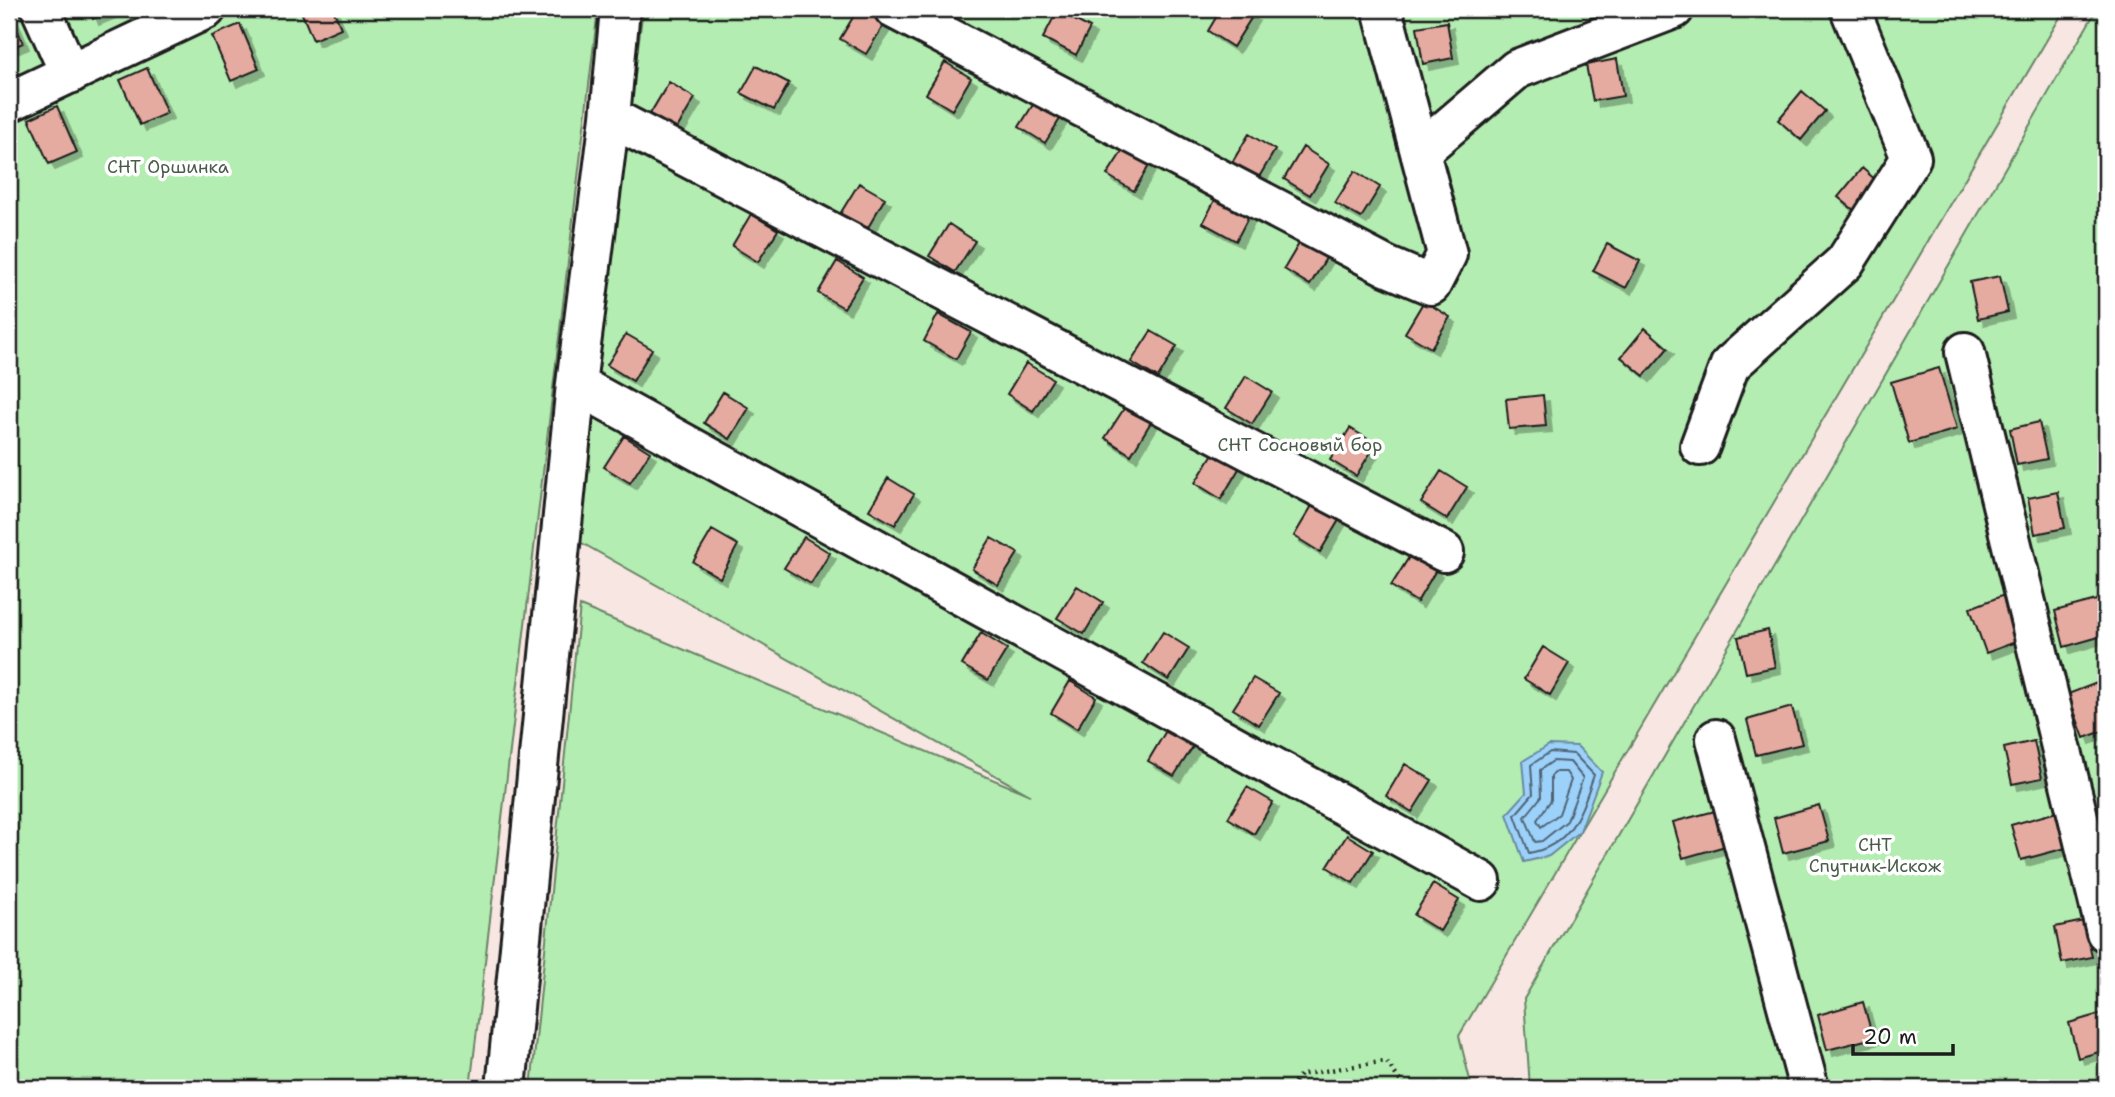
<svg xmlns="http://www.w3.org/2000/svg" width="2115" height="1097" font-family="'Shantell Sans',sans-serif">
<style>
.green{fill:#b3edb1;stroke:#688466;stroke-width:2}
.water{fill:#9cd1fa;stroke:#6989a1;stroke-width:2}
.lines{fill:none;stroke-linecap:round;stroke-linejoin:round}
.shore{stroke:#4f6475;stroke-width:2}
.building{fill:#e5aba0;stroke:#1c1c1c;stroke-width:2;filter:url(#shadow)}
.minor-casing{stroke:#1c1c1c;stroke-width:44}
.path{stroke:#1c1c1c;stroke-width:4.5;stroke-dasharray:2 5;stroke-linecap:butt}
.minor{stroke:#fff;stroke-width:38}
.labels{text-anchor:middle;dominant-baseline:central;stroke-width:7;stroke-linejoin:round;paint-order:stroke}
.park-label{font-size:18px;fill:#495b49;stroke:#fff}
</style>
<defs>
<filter id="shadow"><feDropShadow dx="6" dy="6" stdDeviation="0" flood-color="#0004"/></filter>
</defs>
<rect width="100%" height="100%" fill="#f7e6e2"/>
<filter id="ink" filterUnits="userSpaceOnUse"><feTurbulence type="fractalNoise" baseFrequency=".0143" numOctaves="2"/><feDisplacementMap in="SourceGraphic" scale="14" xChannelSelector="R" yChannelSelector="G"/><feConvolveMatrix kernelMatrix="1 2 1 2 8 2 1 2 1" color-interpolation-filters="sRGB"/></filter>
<g filter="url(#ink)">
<!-- green -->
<path class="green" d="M 9,9 L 598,9 L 470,1088 L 9,1088 Z
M 643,9 L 2065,9 L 1459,1036 L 1472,1088 L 531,1088 L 580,606 L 1030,795 L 573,538 Z
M 2097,9 L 2106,9 L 2106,1088 L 1530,1088 L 1524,999 Z"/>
<!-- water -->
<path class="water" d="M 1549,745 L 1577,746 L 1602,772 L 1580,831 L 1549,856 L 1524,862 L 1507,814 L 1526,793 L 1523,761 Z"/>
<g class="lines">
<!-- shore -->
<path class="shore" d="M 1550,752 L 1574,754 L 1594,775 C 1581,811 1573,845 1529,853 L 1515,815 L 1533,794 L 1531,765 Z
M 1553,761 L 1570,762 L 1583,778 L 1567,821 L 1542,841 L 1535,842 L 1525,817 L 1541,797 L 1540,770 Z
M 1556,772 L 1566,772 L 1571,780 L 1559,814 L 1541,827 L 1537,820 L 1551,800 L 1551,776 Z"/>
</g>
<!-- building -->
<path class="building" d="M 89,9 L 117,9 L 93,19 Z
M 300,9 L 333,9 L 341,28 L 313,40 Z
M 858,9 L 863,9 L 885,23 L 866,54 L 840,39 Z
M 1221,9 L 1243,9 L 1253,15 L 1233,47 L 1208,31 Z
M 9,10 L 23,43 L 9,49 Z
M 1057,11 L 1090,28 L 1076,55 L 1043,38 Z
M 1447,22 L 1453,58 L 1423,64 L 1417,27 Z
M 240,24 L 259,69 L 231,81 L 212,36 Z
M 1617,59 L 1623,96 L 1593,101 L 1586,65 Z
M 945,62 L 971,78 L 952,110 L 926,94 Z
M 756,66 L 789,83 L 774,110 L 741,93 Z
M 147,68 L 167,113 L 140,125 L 120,80 Z
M 669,82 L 695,98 L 676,130 L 650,114 Z
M 1802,91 L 1825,111 L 1801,140 L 1778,120 Z
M 1039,95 L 1065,111 L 1045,143 L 1019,127 Z
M 57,106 L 77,152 L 49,164 L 29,119 Z
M 1249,134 L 1275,150 L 1256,182 L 1230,166 Z
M 1127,144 L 1153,159 L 1134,191 L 1107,175 Z
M 1303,147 L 1329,164 L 1310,195 L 1284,179 Z
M 1862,168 L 1885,188 L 1861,216 L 1838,197 Z
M 1355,171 L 1380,187 L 1361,218 L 1335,203 Z
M 859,183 L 885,198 L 866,231 L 840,214 Z
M 1217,196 L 1250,214 L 1236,241 L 1203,223 Z
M 751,214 L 778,230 L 758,262 L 732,246 Z
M 949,224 L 975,241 L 955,272 L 929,256 Z
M 1303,237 L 1329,253 L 1310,285 L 1284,269 Z
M 1607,244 L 1640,261 L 1626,288 L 1593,271 Z
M 837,261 L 863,277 L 844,308 L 818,293 Z
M 2000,276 L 2008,312 L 1978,319 L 1970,282 Z
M 1424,301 L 1450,317 L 1431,348 L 1405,333 Z
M 938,314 L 971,332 L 956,359 L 924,341 Z
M 1645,328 L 1668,348 L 1644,376 L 1621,357 Z
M 1151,331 L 1177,346 L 1158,378 L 1131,362 Z
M 626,334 L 652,349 L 633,381 L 607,365 Z
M 1026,363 L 1053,379 L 1033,411 L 1007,394 Z
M 1939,368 L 1957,429 L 1909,443 L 1891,382 Z
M 1246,376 L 1272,392 L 1252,424 L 1226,408 Z
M 723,392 L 749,408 L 730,439 L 704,423 Z
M 1543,395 L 1546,426 L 1509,429 L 1506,399 Z
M 1125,407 L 1151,422 L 1131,455 L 1105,438 Z
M 2039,422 L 2047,459 L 2017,465 L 2010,429 Z
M 1350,428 L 1376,444 L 1356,476 L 1330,460 Z
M 624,436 L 650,452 L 630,483 L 604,467 Z
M 1214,452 L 1240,467 L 1221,499 L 1195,483 Z
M 1441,471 L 1467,487 L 1447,519 L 1421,503 Z
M 888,478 L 914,494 L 895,525 L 869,510 Z
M 2058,492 L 2065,528 L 2035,534 L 2028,498 Z
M 1313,504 L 1339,520 L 1320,552 L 1294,536 Z
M 712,530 L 738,545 L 720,578 L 693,562 Z
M 804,537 L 830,553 L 811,584 L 784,568 Z
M 991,538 L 1018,553 L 998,585 L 972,569 Z
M 1411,554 L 1436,570 L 1417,602 L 1391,586 Z
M 1077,586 L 1103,602 L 1084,634 L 1057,618 Z
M 2004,595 L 2021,640 L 1986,653 L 1970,608 Z
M 2100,599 L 2106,620 L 2106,635 L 2064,647 L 2055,611 Z
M 1768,630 L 1775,667 L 1746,673 L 1738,637 Z
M 1163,632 L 1189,648 L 1169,680 L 1143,663 Z
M 981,633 L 1007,649 L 988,680 L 962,665 Z
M 1543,647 L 1569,663 L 1550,695 L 1524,679 Z
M 1253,678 L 1279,693 L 1259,725 L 1233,709 Z
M 1070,681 L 1096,697 L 1077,729 L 1051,713 Z
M 2102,681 L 2106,691 L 2106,730 L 2084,738 L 2068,694 Z
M 1792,707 L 1802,744 L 1756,755 L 1747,720 Z
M 1167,729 L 1194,745 L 1174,776 L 1148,761 Z
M 2034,741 L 2042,778 L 2012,784 L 2004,748 Z
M 1405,764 L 1432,780 L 1412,812 L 1386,796 Z
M 1247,787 L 1273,802 L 1254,834 L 1228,818 Z
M 1819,805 L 1829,841 L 1783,853 L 1774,818 Z
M 1719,810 L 1729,845 L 1683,858 L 1673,822 Z
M 2057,812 L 2066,848 L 2021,860 L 2011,825 Z
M 1347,835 L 1373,851 L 1353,883 L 1327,867 Z
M 1433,884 L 1459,900 L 1440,931 L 1414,915 Z
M 2084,921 L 2092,957 L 2062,963 L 2055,927 Z
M 1863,1002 L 1873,1038 L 1827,1050 L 1818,1015 Z
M 2106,1012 L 2106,1050 L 2078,1058 L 2069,1023 Z"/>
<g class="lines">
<defs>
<path id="minor" d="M 41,9 L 70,74
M 894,9 L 1386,266 L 1431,285 L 1447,254 L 1382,9
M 9,102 L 206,9
M 610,117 L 1444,552
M 1421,151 L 1517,69 L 1674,9
M 1965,352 L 2106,932
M 576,384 L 1481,881
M 1700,446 L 1730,365 L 1845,262 L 1911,158 L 1850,9
M 1716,739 L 1809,1088
M 506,1088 L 576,384 L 610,117 L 620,9"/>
</defs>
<!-- minor casing -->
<use href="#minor" class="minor-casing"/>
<!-- path -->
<path class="path" d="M 1290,1088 L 1300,1075 L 1386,1061 L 1405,1088"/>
<!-- minor -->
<use href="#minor" class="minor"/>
</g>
</g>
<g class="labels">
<!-- park labels -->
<g class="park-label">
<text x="168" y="167">СНТ Оршинка</text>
<text x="1300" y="445">СНТ Сосновый бор</text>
<text x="1875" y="845">СНТ<tspan x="1875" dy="21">Спутник-Искож</tspan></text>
</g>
</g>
<!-- margin -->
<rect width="2115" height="1097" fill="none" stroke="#fff" stroke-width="35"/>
<rect x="18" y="18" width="2080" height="1062" fill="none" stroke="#1c1c1c" stroke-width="2.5" filter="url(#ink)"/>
<!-- scale -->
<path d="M1853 1044v10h100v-10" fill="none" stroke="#1c1c1c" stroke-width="3.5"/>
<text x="1863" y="1044" font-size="21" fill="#1c1c1c" stroke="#ffffff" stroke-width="5" paint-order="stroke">20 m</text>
</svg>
